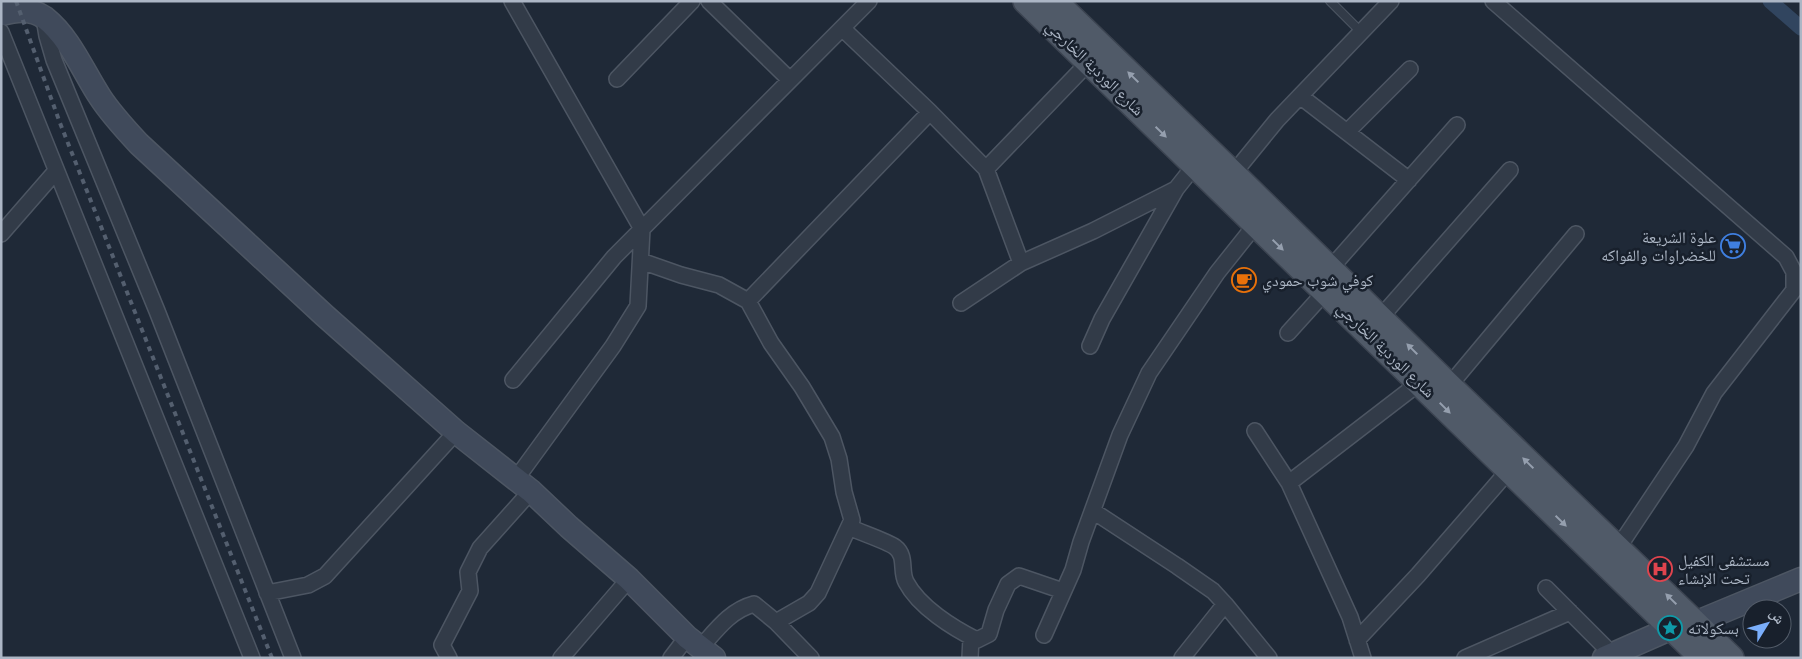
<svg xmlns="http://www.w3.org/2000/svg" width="1802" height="659" font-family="'DM Sans','Noto Naskh Arabic',sans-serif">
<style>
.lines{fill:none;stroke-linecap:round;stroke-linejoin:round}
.canal{stroke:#31455f;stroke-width:15}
.lane-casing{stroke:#4d5663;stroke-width:10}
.street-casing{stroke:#4d5663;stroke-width:18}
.secondary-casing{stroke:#4d5663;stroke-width:25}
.primary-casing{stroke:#3c4451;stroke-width:28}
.lane{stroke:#323b48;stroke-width:8}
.street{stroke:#323b48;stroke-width:15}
.secondary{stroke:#404a5b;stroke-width:22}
.primary{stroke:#505a68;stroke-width:25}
.rail{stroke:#545f6f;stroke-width:4;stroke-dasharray:5 5;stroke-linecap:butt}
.oneway{fill:#959fae}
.labels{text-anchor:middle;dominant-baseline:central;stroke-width:5;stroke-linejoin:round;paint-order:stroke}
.street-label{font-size:16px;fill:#acb6c5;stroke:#18202c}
.poi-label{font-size:16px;fill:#acb6c5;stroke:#18202c;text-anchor:start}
</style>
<rect width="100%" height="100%" fill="#1f2937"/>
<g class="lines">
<!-- canal -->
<path class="canal" d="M 1770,1 L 1801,28"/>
<defs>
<path id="lane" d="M 1330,1 L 1361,32"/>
<path id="street" d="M 512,1 L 642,229 L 638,306 L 613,346 L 516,479
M 709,1 L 790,80
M 1493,1 L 1786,257 L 1794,272 L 1794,290 L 1714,393 L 1686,446 L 1618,548
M 44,18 L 47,36 L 54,60 L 157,311 L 293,658
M 843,29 L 930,112 L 986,169 L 1021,263
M 1,32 L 252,658
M 617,79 L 692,1
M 1300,96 L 1409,180
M 1347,132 L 1410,69
M 986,169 L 1089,62
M 1233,174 L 1277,120 L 1391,1
M 1,234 L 56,171
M 641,261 L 681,275 L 719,285 L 748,301 L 771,343 L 802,387 L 832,437 L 839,459 L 844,492 L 852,520 L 818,593 L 809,603 L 776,622
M 1330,269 L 1457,125
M 748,301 L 930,112
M 961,303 L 1021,263 L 1093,231 L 1176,189
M 1380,318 L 1510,170
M 1288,333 L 1325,292
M 1090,346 L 1102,319 L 1176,189 L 1195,165
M 513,380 L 614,257 L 869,1
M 1449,386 L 1576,234
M 1255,431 L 1289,483 L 1350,617 L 1363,658
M 1289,483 L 1419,383
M 1093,511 L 1177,566 L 1213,591 L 1225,604 L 1269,658
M 849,527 C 859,532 887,541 895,547 C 907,556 900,571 906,582 C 919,607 953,628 977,640 L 989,634 L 996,610 L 1008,584 L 1019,576 L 1063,591
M 1546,588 L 1612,654
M 267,593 L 308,585 L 325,576 L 456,432
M 1044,635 L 1073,570 L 1081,542 L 1120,435 L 1149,373 L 1217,273 L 1256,224
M 1357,640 L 1418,575 L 1509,470
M 701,647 C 717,629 731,610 754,604 L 776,622 L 811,658
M 449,658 L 442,645 L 470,591 L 468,572 L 480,548 L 531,491
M 561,658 L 629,579
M 671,658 L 687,637
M 970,658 L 971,637
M 1182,658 L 1225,604
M 1465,658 L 1570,612"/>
<path id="secondary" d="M 1,14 C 17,10 31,8 45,18 C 70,38 83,71 100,97 C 111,114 125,129 139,144 L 324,315 L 456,432 L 531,491 L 569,527 L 629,579 L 687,637 L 714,658
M 1695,623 L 1801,579
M 1604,658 L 1672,628"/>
<path id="primary" d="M 1026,1 L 1703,658
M 1054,1 L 1233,174 L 1449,386 L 1731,658"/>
</defs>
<!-- lane casing -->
<use href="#lane" class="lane-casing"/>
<!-- street casing -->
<use href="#street" class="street-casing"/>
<!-- secondary casing -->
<use href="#secondary" class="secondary-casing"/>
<!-- primary casing -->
<use href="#primary" class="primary-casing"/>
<!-- lane -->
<use href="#lane" class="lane"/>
<!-- street -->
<use href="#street" class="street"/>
<!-- secondary -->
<use href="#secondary" class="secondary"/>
<!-- primary -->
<use href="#primary" class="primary"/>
<!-- rail -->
<path class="rail" d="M 16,1 L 60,123 L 272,658"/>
</g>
<!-- one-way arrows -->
<defs><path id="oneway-solid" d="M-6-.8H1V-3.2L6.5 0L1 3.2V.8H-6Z" transform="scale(1.25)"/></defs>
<g class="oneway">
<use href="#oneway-solid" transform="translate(1133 77) rotate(-136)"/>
<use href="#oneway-solid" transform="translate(1161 132) rotate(44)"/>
<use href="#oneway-solid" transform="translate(1278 245) rotate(44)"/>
<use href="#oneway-solid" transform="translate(1412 349) rotate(-135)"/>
<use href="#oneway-solid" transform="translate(1445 408) rotate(45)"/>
<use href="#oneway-solid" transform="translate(1528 463) rotate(-136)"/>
<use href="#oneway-solid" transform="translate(1561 521) rotate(44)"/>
<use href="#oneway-solid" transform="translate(1671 599) rotate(-136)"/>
</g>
<!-- icons -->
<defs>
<symbol id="supermarket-ring" viewBox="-11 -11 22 22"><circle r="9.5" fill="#18202c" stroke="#3f7fe0" stroke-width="1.5"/><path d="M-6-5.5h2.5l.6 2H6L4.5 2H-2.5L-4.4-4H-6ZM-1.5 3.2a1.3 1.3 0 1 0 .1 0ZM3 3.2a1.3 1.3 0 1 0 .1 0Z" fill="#3f7fe0"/></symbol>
<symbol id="cafe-ring" viewBox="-11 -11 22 22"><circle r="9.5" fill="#18202c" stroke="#e8710a" stroke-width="1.5"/><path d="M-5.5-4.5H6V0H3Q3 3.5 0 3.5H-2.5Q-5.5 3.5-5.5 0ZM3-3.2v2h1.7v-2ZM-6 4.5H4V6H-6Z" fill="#e8710a"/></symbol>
<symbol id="hospital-ring" viewBox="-11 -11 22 22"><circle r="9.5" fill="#18202c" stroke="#e0444e" stroke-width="1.5"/><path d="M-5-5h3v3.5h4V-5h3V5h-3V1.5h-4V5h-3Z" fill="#e0444e"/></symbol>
<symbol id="sight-ring" viewBox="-11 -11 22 22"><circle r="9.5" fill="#18202c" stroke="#0f9aa8" stroke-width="1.5"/><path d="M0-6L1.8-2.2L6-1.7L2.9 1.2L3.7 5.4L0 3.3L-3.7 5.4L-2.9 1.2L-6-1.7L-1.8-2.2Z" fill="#0f9aa8"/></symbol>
</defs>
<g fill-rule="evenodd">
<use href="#supermarket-ring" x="1719" y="232" width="28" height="28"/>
<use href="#cafe-ring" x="1230" y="266" width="28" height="28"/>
<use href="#hospital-ring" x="1646" y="555" width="28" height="28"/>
<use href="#sight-ring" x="1656" y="614" width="28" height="28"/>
</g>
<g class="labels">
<!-- street labels -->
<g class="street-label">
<text transform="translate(1095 68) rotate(44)">شارع الوردية الخارجي</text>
<text transform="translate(1386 350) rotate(44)">شارع الوردية الخارجي</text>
</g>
<!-- poi labels -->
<g class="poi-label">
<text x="1716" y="237" text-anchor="end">علوة الشريعة<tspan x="1716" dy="18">للخضراوات والفواكه</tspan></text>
<text x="1262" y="280">كوفي شوب حمودي</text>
<text x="1678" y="560">مستشفى الكفيل<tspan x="1678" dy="18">تحت الإنشاء</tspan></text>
<text x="1688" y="628">بسكولاته</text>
</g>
</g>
<!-- border -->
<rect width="1802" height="659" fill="none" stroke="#acb6c5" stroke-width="5"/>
<!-- north arrow -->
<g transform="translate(1767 624) rotate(53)"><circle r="24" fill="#18202c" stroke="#535c69"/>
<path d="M0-4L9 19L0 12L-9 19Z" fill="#7aaefb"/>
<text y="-8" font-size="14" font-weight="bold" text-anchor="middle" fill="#acb6c5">ش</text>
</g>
</svg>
